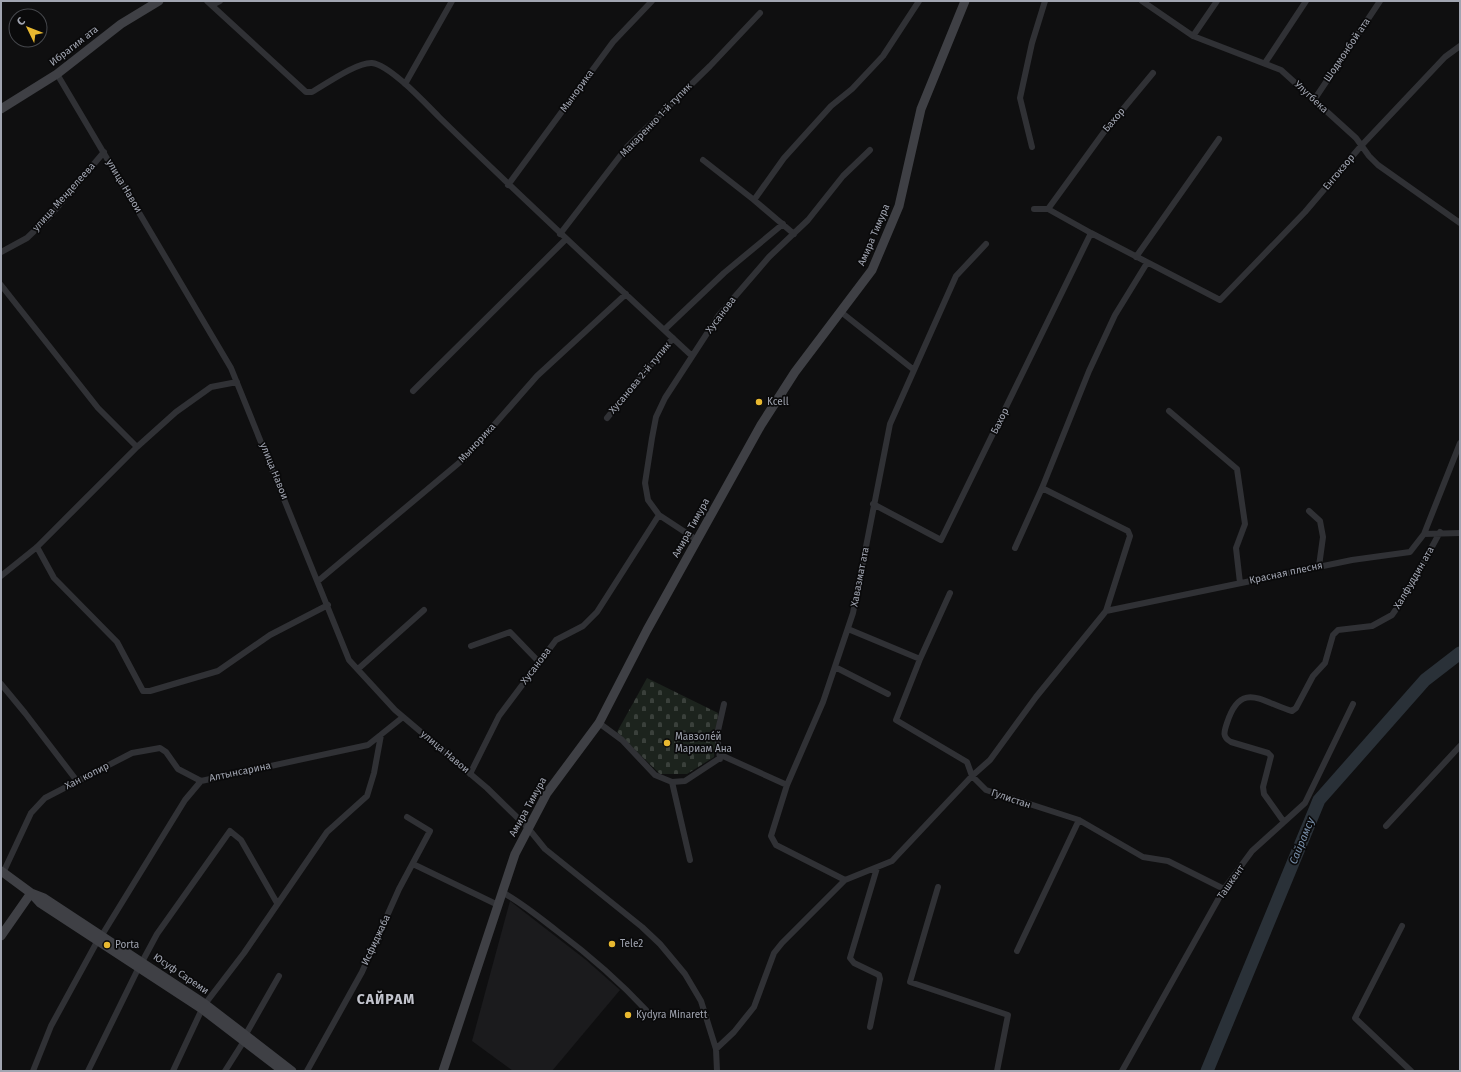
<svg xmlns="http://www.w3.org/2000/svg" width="1461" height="1072" font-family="'Fira Sans',sans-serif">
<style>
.built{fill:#1b1b1d}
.cemetery{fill:url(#cemetery-stones)}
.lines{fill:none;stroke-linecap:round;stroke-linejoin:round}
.river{stroke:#2a3138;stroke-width:13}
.street{stroke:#303135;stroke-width:6}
.secondary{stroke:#3f4045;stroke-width:9}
.poi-dot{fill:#e8b830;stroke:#0a0a0b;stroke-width:1.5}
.labels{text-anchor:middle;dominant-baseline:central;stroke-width:3.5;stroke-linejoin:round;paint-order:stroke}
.street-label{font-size:10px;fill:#a1a5b1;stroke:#0a0a0b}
.poi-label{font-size:10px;fill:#a1a5b1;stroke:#0a0a0b;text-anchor:start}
.water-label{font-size:11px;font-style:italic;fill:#7990ab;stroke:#0a0a0b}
.district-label{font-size:14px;font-weight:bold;letter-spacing:1px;fill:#c2c4cd;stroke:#0a0a0b}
</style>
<defs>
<pattern id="cemetery-stones" width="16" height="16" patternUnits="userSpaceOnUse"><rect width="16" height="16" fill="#1c231d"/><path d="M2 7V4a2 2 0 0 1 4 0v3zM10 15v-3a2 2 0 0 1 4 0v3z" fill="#3a403b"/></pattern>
</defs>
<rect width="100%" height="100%" fill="#0f0f10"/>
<!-- built -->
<path class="built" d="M 510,901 L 586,960 L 620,990 L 552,1071 L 513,1071 L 472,1041 Z"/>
<!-- cemetery -->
<path class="cemetery" d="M 647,678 L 718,713 L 714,757 L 687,774 L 660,774 L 617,732 Z"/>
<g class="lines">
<!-- river -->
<path class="river" d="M 1207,1071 L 1319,800 L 1425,680 L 1460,653"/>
<!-- street -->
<path class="street" d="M 207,1 L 306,92 L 312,92 C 326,84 357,62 372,63 C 390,65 426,104 439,117 C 522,198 607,277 692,356
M 1142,1 L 1193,36 L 1281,70 L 1356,138 L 1369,156 L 1378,165 L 1460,223
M 212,5 L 220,1
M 1193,36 L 1217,1
M 1265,63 L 1306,1
M 57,74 L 231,368 L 349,660 L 395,710 L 487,788 L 528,828 L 545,849 L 642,927 L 660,944 L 685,974 L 701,1001 L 716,1049 L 717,1071
M 405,84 L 452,1
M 1314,100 L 1380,1
M 1032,147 L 1020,98 L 1032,43 L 1045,1
M 703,160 L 754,200 L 794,234
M 508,185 L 613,42 L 652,1
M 754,200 L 784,158 L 831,106 L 852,89 L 883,56 L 919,1
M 1034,209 L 1048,209 L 1091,233 L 1220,300 L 1305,212 L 1361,146 L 1445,57 L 1460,46
M 1048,209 L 1104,132 L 1153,73
M 560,234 L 627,147 L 710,66 L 760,13
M 1,252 L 27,238 L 49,217 L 104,152
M 1136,257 L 1219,139
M 1,285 L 98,408 L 137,447
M 841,312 L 914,370
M 664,330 L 724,273 L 783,224
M 413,391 L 566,239
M 1169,411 L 1237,469 L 1245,524 L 1236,548 L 1240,583
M 607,418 L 673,338
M 873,504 L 941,540 L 1091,233
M 1309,511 L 1320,521 L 1323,537 L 1319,566
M 1424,534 L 1460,443
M 697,540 L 659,515 L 648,500 L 645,483 L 652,438 L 656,417 L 665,398 L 719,315 L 769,257 L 808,220 L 843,176 L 870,150
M 37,547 L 54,578 L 117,642 L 143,691 L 150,691 L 218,671 L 270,635 L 328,605
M 1015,548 L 1042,488 L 1089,371 L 1115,315 L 1147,263
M 1,576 L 37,547 L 137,447 L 176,412 L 211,387 L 237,382
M 318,581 L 466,457 L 537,376 L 626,294
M 950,593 L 920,659 L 896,720 L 967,762 L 972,776 L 986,790 L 1079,820 L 1143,857 L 1168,861 L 1224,889
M 1106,611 L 1352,560 L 1410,552 L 1424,534 L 1460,533
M 848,629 L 920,659
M 471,646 L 510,632 L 539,662
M 835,667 L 888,694
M 358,669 L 424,610
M 1,684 L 25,713 L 77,781
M 599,723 L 622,740 L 655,775 L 672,782 L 685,781 L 723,756 L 787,785
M 720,759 L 717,735 L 724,704
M 470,774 L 499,716 L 556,640 L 583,626 L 597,612 L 659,515
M 672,782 L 690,860
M 1284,822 L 1264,794 L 1263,787 L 1271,756 L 1268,753 L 1231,742 C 1222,737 1224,732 1227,723 C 1241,679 1263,703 1292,711 L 1296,708 L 1313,676 L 1325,663 L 1333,635 L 1338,630 L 1372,626 L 1392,615 L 1406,595 L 1440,532
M 1386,826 L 1460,746
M 413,864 L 498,905
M 3,873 L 31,813 L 45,798 L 132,753 L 160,748 L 166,752 L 178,769 L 201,781
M 845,880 L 776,845 L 771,836 L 787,785 L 823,702 L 853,613 L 890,424 L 956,276 L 986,244
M 938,887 L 910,982 L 1008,1015 L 997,1071
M 502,892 C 522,903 539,917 557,931 C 589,955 619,981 646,1010
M 1402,926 L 1355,1018 L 1411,1071
M 102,935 L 185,800 L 201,781 L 368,745 L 403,717
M 1017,951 L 1079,820
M 142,962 L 157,934 L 230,831 L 241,840 L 277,903
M 205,1004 L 244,953 L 327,832 L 367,796 L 374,773 L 381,735
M 870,1027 L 880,979 L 879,975 L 854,963 L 850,958 L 877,868
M 246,1034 L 279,976
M 716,1049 L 734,1032 L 754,1007 L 774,953 L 782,943 L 845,880 L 892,861 L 972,776 L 990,760 L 1036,697 L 1106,611 L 1130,536 L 1128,531 L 1042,488
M 33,1071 L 51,1026 L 98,940
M 88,1071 L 139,967
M 173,1071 L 202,1009
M 225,1071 L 244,1041
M 307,1071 L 362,972 L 399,889 L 430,831 L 407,817
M 1122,1071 L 1224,889 L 1252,851 L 1305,803 L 1353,704"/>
<!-- secondary -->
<path class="secondary" d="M 1,109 L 57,74 L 121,24 L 159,1
M 1,871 L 31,893 L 1,936
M 283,1071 L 202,1009 L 40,903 L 31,893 L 44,898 L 205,1004 L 292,1071
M 443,1071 L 515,854 L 547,793 L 599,723 L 647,630 L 761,425 L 795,372 L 872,270 L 899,206 L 921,109 L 965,1"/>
</g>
<!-- markers -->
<g class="poi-dot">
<circle cx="759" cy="402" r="4"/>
<circle cx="667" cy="743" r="4"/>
<circle cx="612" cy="944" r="4"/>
<circle cx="107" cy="945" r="4"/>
<circle cx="628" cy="1015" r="4"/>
</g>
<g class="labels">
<!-- street labels -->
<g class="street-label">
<text transform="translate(74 46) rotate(-38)">Ибрагим ата</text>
<text transform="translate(1347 50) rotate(-56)">Шодмонбой ата</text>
<text transform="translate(577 91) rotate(-54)">Мынорика</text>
<text transform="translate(1311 97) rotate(43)">Улугбека</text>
<text transform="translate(656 120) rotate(-46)">Макаренко 1-й тупик</text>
<text transform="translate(1114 120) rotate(-50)">Бахор</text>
<text transform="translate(1339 172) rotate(-50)">Енгокзор</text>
<text transform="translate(124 186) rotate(59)">улица Навои</text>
<text transform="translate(64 197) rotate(-48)">улица Менделеева</text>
<text transform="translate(874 235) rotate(-67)">Амира Тимура</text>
<text transform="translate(721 315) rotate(-53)">Хусанова</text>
<text transform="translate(640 378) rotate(-50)">Хусанова 2-й тупик</text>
<text transform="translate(1000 421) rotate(-64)">Бахор</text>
<text transform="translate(477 443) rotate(-47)">Мынорика</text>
<text transform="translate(274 471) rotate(68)">улица Навои</text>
<text transform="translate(691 528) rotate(-61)">Амира Тимура</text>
<text transform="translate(1286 573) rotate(-12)">Красная плесня</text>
<text transform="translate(860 577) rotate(-79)">Хавазмат ата</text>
<text transform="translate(1414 578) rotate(-60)">Халфуддин ата</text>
<text transform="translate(536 666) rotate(-53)">Хусанова</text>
<text transform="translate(445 752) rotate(40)">улица Навои</text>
<text transform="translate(240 772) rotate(-12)">Алтынсарина</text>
<text transform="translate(87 776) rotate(-27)">Хан копир</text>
<text transform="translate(1011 799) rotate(19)">Гулистан</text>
<text transform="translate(528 807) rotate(-61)">Амира Тимура</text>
<text transform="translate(1231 882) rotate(-55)">Ташкент</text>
<text transform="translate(376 940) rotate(-65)">Исфиджаба</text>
<text transform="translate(181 974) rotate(34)">Юсуф Сареми</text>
</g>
<!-- poi labels -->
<g class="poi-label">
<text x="767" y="402">Kcell</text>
<text x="675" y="737">Мавзоле́й<tspan x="675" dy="12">Мариам Ана</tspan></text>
<text x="620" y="944">Tele2</text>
<text x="115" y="945">Porta</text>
<text x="636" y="1015">Kydyra Minarett</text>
</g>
<!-- water labels -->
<g class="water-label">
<text transform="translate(1302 841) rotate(-68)">Сайрамсу</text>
</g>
<!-- district labels -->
<g class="district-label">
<text x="386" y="999">САЙРАМ</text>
</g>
</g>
<!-- border -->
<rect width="1461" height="1072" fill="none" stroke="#a1a5b1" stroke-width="4"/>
<!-- north arrow -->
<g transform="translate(28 28) rotate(313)"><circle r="19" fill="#0a0a0b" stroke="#46484d"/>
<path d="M0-3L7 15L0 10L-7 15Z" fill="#e8b830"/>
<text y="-6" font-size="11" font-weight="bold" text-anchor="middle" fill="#a1a5b1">С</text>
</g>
</svg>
